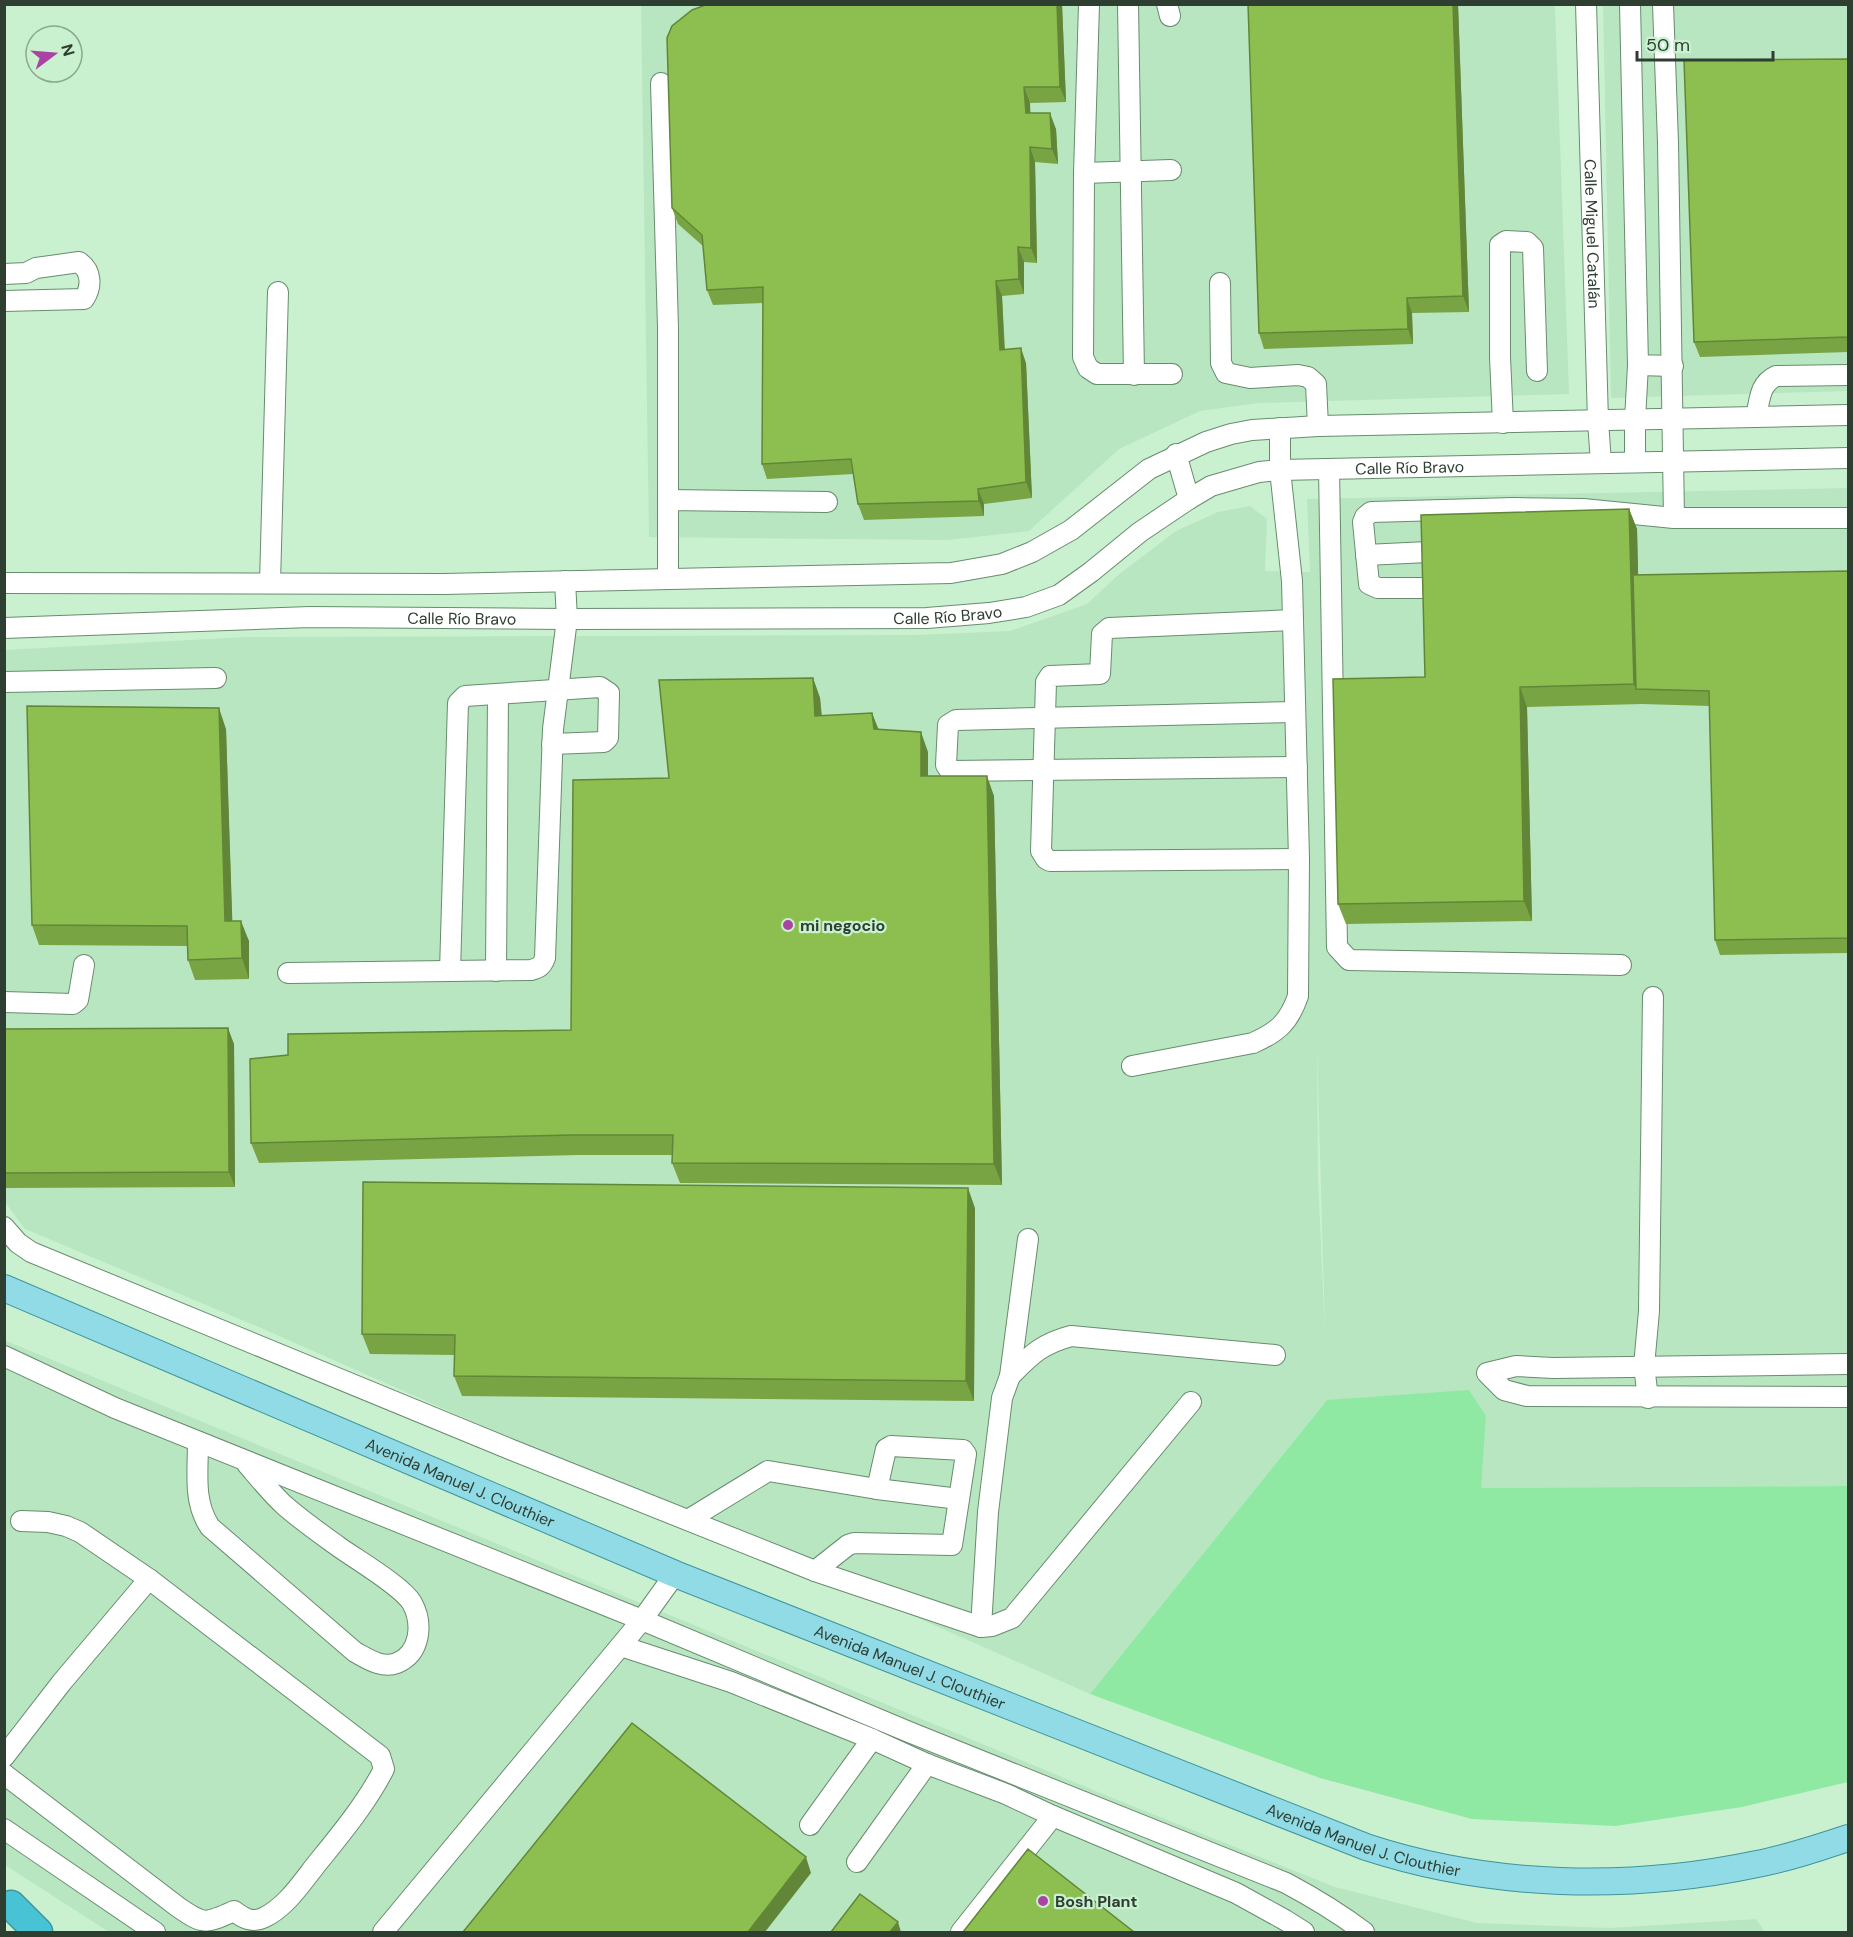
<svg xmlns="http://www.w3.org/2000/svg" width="1853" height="1937" font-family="'DM Sans',sans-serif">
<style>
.built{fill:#b8e6c0;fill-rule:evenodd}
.green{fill:#90e9a3}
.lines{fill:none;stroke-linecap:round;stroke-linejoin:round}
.minor-casing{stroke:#688c6e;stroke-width:22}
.major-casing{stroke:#3f949c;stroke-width:28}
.highway-casing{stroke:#3f949c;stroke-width:31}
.minor{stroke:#fff;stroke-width:20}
.major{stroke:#91dbe6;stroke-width:26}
.highway{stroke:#48c3d6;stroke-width:28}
.wall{fill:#78a444}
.shaded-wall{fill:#628637}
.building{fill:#8cbf4f;stroke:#628637;stroke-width:1.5}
.poi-dot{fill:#ab43a5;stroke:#c9f1d0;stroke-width:2}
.labels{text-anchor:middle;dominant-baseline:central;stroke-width:4.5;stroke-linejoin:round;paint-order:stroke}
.street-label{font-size:16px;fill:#2e3e31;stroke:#c9f1d0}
.poi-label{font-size:16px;font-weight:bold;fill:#2e3e31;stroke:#c9f1d0;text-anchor:start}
</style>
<rect width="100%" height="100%" fill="#c9f1d0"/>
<!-- built -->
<path class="built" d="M 641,5 L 1555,5 L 1569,394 L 1258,403 L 1200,411 L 1119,449 L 1029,531 L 947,540 L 649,537 Z
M 1603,5 L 1848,5 L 1848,391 L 1611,398 Z
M 1848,488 L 1848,1486 L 1480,1488 L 1486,1416 L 1327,1400 L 1090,1694 L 261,1328 L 25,1229 L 5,1202 L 5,650 L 246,637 L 915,635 L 1010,631 L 1087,604 L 1118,575 L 1176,531 L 1218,512 L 1250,506 L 1267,519 L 1265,571 L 1310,572 L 1307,499 ZM 1317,1044 L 1325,1332 L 1325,1333 L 1318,1179 Z
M 4,1340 L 1120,1801 L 1335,1887 L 1477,1923 L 1609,1928 L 1756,1919 L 1765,1932 L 109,1932 L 5,1865 Z"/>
<!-- green -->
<path class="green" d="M 1469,1390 L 1486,1416 L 1481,1488 L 1848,1486 L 1848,1782 L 1742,1807 L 1615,1826 L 1472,1819 L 1320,1778 L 1090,1694 L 1327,1400 Z"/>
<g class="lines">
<defs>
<g id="minor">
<path d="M 1089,4 L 1084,173 L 1083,357 L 1088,368 L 1097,374 L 1172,374"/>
<path d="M 1128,4 L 1134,375"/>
<path d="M 1167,4 L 1170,16"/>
<path id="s1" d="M 1586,4 L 1598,421 L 1601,463"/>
<path d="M 1630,4 L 1638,365 L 1673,366"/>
<path d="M 1663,4 L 1668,143 L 1674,518"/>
<path d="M 661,83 L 668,328 L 668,500"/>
<path d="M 1084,173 L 1171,170"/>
<path d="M 4,274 L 26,273 L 36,268 L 79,262 C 92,271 92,287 84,299 L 4,301"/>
<path d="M 1220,283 L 1221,363 L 1226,373 L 1250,378 L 1298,375 L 1308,377 L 1316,384 L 1318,426"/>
<path d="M 1756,417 C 1760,400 1759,384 1776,376 L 1848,375"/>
<path d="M 1503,423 L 1500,357 L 1500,245 L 1506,241 L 1527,242 L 1533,248 L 1537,371"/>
<path d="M 1176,454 L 1189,499"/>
<path d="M 1635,462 L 1635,420 L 1638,365"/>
<path d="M 1329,469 L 1337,947 L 1349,960 L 1621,965"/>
<path d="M 1513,508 L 1513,538"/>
<path d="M 1366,555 L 1448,551"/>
<path d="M 668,579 L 668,500 L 827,502"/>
<path d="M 4,583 L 444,584 L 951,573 L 1002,564 L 1032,552 L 1071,530 L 1149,469 L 1206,442 L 1231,434 L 1252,430 L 1318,426 L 1848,415"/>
<path d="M 270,583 L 278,292"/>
<path d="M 1447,588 L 1378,588 L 1369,584 L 1363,522 L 1365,517 L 1371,512 L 1513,508 L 1583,509 L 1674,518 L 1848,518"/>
<path d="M 1293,620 L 1109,628 L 1102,634 L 1100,674 L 1050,676 L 1046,682 L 1041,851 L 1046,859 L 1050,861 L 1299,859"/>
<path id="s2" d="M 4,628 L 310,617 L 567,619 L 927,618 L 989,613 L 1026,607 L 1059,595 L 1091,572 L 1140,532 L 1189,499 L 1211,486 L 1259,472 L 1280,470 L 1848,458"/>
<path d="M 4,682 L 216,678"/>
<path d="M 1295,712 L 956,720 L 948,725 L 946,765 L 950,771 L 1297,767"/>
<path d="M 450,971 L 458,703 L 465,696 L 600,687 L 609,693 L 608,738 L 604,742 L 552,744"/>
<path d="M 496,971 L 498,694"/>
<path d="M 288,973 L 531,970 C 539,968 542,966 545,958 L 553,729 L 567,619 L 565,581"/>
<path d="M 4,1002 L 73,1004 L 78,1000 L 84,965"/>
<path d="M 1132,1066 L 1253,1043 C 1278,1032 1289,1022 1298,996 L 1299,859 L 1292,581 L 1280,470 L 1280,428"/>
<path d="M 4,1227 L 18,1243 L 31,1252 L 512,1450 L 815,1571 L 981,1627 L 992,1626 L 1012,1618 L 1191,1402"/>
<path d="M 4,1356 L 115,1408 L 642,1620 L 909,1732 L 1286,1883 C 1314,1898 1339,1913 1364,1932"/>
<path d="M 1848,1364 L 1553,1368 L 1516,1366 L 1487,1373 L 1504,1390 L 1527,1396 L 1848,1397"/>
<path d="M 1010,1376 C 1031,1355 1041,1344 1071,1336 L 1275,1355"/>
<path d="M 1648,1398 L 1644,1366 L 1649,1311 L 1653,997"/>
<path d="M 198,1442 C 198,1472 193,1502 210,1527 L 355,1652 C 368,1659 382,1669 397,1663 C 421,1653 423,1623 412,1603 C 402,1586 357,1560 339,1547 C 321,1534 301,1520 284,1505 C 271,1493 259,1478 247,1464"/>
<path d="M 688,1520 L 768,1471 L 877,1489 L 959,1499"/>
<path d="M 815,1571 L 848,1545 L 854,1543 L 952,1545 L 966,1454 L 963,1450 L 891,1446 L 886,1449 L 877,1489"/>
<path d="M 981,1627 L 988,1512 L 1002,1398 L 1010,1376 L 1028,1239"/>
<path d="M 621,1646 L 731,1682 L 872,1739 L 927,1764 L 1006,1794 L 1053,1816 L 1236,1893 L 1285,1920 L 1304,1932"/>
<path d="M 4,1757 L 62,1682 L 149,1579"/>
<path d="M 4,1774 L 178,1907 C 204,1925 205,1924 234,1911 C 243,1918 252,1923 263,1918 C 285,1908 301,1884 315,1866 C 340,1835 366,1804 384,1769 L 380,1756 L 149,1579 L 80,1532 L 66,1526 L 48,1522 L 21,1521"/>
<path d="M 810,1825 L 872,1739"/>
<path d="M 4,1829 L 155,1932"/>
<path d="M 857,1862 L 927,1764"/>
<path d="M 383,1932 L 642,1620 L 675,1574"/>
<path d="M 961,1932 L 1053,1816"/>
</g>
<g id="major">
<path id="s3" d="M 4,1288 L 675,1574 L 1366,1847 C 1491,1888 1629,1891 1757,1864 C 1788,1858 1818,1848 1848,1838"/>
</g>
<path id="highway" d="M 11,1905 L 38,1932"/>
</defs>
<!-- minor casing -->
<use href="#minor" class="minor-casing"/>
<!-- major casing -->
<use href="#major" class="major-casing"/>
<!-- highway casing -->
<use href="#highway" class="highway-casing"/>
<!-- minor -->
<use href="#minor" class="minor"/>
<!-- major -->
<use href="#major" class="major"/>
<!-- highway -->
<use href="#highway" class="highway"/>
</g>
<!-- wall -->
<path class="wall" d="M 708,4 L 1062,4 L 1066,102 L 1030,103 L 1030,113 L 1056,129 L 1058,164 L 1035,162 L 1037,263 L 1024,262 L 1024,294 L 1002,296 L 1005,349 L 1026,363 L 1032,498 L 984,504 L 984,516 L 864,520 L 858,504 L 853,474 L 767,479 L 762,464 L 763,303 L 713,305 L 707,290 L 703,246 L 678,224 L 672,208 Z
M 1248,4 L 1458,4 L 1469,312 L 1412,313 L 1413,344 L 1264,349 L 1259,333 Z
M 1848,59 L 1848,352 L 1700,357 L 1694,342 Z
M 1629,509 L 1637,529 L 1638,575 L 1848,571 L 1848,953 L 1720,955 L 1715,940 L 1710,706 L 1642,704 L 1527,707 L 1532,921 L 1346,924 L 1338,904 L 1425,677 Z
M 813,678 L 820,698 L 822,716 L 872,713 L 878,730 L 928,752 L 928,776 L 994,796 L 1002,1185 L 680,1183 L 672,1163 L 673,1155 L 578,1155 L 259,1163 L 251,1143 L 571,1030 L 669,778 Z
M 226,729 L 232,921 L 249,941 L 249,979 L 195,980 L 188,960 L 187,946 L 39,945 L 32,925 Z
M 4,1029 L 234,1044 L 235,1187 L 4,1188 Z
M 975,1208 L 974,1401 L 462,1396 L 454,1376 L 454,1355 L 370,1354 L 362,1334 Z"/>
<!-- shaded-wall -->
<path class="shaded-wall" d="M 1057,4 L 1062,4 L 1066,102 L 1060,87 Z
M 1453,4 L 1458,4 L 1469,312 L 1463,296 Z
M 1024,87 L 1030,103 L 1031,128 L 1026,113 Z
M 1050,113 L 1056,129 L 1058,164 L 1052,149 Z
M 1030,147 L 1035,162 L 1037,263 L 1031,248 Z
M 1018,247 L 1024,262 L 1024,294 L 1019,279 Z
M 996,281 L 1002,296 L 1005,365 L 1000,350 Z
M 1407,298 L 1412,313 L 1413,344 L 1408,329 Z
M 1021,348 L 1026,363 L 1032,498 L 1026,482 Z
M 978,489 L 984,504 L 984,516 L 979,501 Z
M 1629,509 L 1637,529 L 1641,689 L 1636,689 L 1634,684 Z
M 813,678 L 820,698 L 823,736 L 815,716 Z
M 1520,687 L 1527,707 L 1532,921 L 1524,901 Z
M 219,708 L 226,729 L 233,941 L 225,921 Z
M 872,713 L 880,733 L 874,729 Z
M 921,732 L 928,752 L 928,796 L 921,776 Z
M 987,776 L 994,796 L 1002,1185 L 994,1164 Z
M 241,921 L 249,941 L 249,979 L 242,958 Z
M 228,1028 L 234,1044 L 235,1187 L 229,1172 Z
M 968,1188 L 975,1208 L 974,1401 L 966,1381 Z
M 806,1857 L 811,1873 L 765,1932 L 748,1932 Z
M 898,1922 L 901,1932 L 890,1932 Z"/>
<!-- building -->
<path class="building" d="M 708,4 L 1057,4 L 1060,87 L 1024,87 L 1026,113 L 1050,113 L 1052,149 L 1030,147 L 1031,248 L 1018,247 L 1019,279 L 996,281 L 1000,350 L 1021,348 L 1026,482 L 978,489 L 979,501 L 858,504 L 851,459 L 762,464 L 763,287 L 707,290 L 702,235 L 672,208 L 667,38 L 672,26 L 692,10 Z
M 1248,4 L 1453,4 L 1463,296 L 1407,298 L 1408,329 L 1259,333 Z
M 1848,59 L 1848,337 L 1694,342 L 1684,60 Z
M 1629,509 L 1634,684 L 1520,687 L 1524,901 L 1338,904 L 1333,679 L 1425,677 L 1421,515 Z
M 1848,571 L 1848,938 L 1715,940 L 1709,691 L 1636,689 L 1633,575 Z
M 813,678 L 815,716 L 872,713 L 874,729 L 921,732 L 921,776 L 987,776 L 994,1164 L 672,1163 L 673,1135 L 571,1135 L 251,1143 L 250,1059 L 288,1055 L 288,1034 L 571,1030 L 573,780 L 669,778 L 659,680 Z
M 27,706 L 219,708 L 225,921 L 241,921 L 242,958 L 188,960 L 187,926 L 32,925 Z
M 228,1028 L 229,1172 L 4,1173 L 4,1029 Z
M 363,1182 L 968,1188 L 966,1381 L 454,1376 L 455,1335 L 362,1334 Z
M 632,1723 L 806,1857 L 748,1932 L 463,1932 Z
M 1028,1849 L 1134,1932 L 963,1932 Z
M 860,1894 L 898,1922 L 890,1932 L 831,1932 Z"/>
<!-- markers -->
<g class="poi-dot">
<circle cx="788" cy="925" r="6"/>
<circle cx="1043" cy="1901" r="6"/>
</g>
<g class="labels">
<!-- street labels -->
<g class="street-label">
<text stroke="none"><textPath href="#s1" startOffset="230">Calle Miguel Catalán</textPath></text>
<text stroke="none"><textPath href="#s2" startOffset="1446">Calle Río Bravo</textPath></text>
<text stroke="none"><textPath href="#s2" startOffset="944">Calle Río Bravo</textPath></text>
<text stroke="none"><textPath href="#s2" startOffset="458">Calle Río Bravo</textPath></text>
<text stroke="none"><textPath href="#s3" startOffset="496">Avenida Manuel J. Clouthier</textPath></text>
<text stroke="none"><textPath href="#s3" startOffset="982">Avenida Manuel J. Clouthier</textPath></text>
<text stroke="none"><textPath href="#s3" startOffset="1468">Avenida Manuel J. Clouthier</textPath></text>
</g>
<!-- poi labels -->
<g class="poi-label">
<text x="800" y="925">mi negocio</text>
<text x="1055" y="1901">Bosh Plant</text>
</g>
</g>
<!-- border -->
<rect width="1853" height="1937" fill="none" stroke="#2e3e31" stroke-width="12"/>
<!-- north arrow -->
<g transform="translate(54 54) rotate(74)"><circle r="28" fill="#c9f1d0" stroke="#8ba990" stroke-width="1.5"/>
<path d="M0-4.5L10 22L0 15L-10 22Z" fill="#ab43a5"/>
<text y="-9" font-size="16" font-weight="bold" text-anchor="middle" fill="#2e3e31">N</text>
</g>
<!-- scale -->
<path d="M1637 51v9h136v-9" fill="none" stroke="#2e3e31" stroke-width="3"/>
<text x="1646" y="51" font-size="18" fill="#2e3e31" stroke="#c9f1d0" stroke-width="4.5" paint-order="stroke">50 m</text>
</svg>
